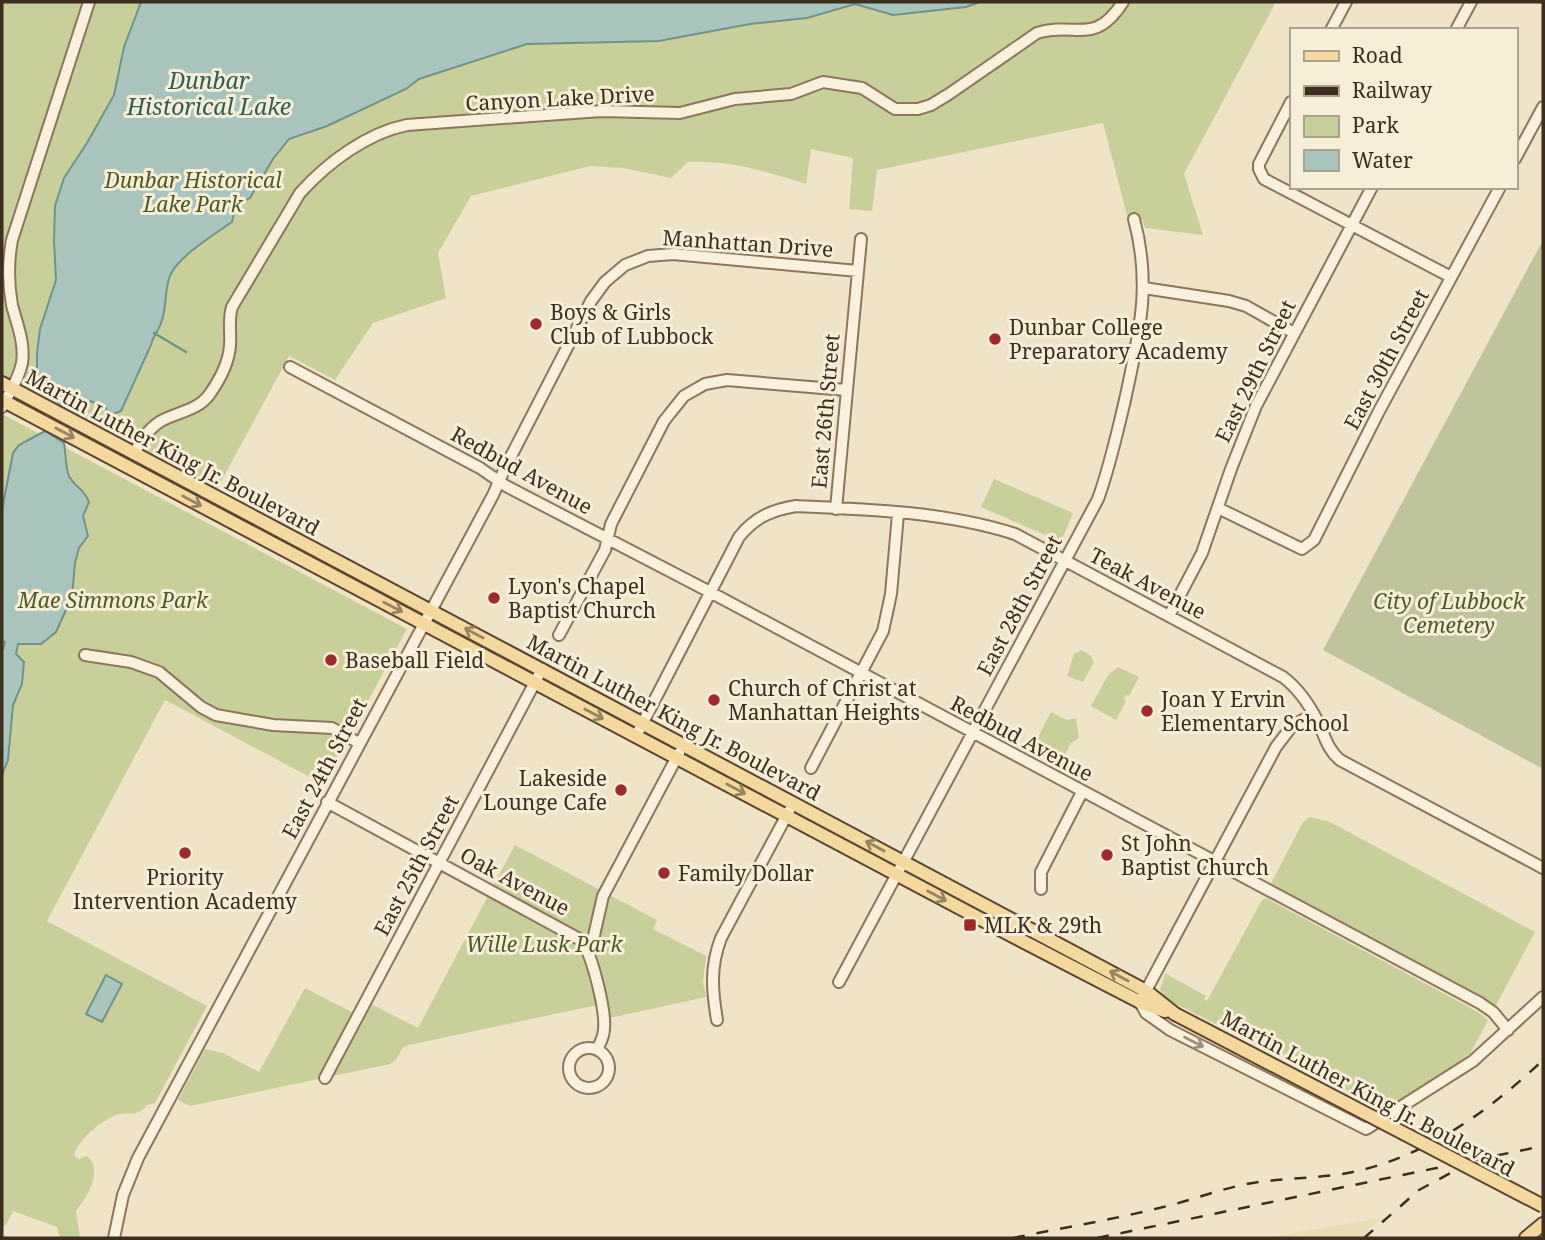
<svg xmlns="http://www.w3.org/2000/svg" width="1545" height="1240" font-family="'Noto Serif',serif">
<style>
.farmland{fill:#e6deb5}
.green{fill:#c9cf9b}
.cemetery{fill:#bfc49a}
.water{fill:#a9c4bc;stroke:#6f938a;stroke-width:2}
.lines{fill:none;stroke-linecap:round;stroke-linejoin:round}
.stream{stroke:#6f938a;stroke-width:2.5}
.minor-casing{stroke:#8d765c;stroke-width:14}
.major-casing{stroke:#5b4430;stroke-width:16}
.minor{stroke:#faf1dc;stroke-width:10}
.major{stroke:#f3d9a0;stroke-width:12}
.rail{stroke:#3d2e20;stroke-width:2.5;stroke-dasharray:12 12;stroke-linecap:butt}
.major-bridge-casing{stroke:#5b4430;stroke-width:16;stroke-linecap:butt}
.major-bridge{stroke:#f3d9a0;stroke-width:12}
.oneway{stroke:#988460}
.oneway2{stroke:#9c907e}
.poi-dot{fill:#9e2a2b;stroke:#f7eed8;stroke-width:2.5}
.labels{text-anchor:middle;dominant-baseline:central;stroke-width:6;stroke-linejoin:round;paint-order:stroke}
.street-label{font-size:21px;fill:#3d2e20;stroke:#f7eed8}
.park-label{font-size:21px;font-style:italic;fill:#4d5a26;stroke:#f7eed8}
.poi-label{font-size:21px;fill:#3d2e20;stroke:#f7eed8;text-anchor:start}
.water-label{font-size:23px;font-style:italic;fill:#2f5d5a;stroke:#f7eed8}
</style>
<rect width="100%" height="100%" fill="#f0e4c8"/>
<!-- farmland -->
<path class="farmland" d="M 1382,1218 L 1360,1238 L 1263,1238 Z"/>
<!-- green -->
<path class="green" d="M 2,2 L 1276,2 L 1184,174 L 1203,235 L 1145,228 L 1142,219 L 1129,223 L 1103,123 L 877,170 L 872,211 L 849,209 L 853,158 L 811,149 L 806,184 C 768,172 729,160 688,162 L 671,178 L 623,168 L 590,166 L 471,196 L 438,253 L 446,298 L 373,323 L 335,380 L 289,356 L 216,491 L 2,377 Z
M 2,414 L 407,629 L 323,784 L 165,700 L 47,921 L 207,1006 L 155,1103 L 147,1105 C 138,1118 127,1111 116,1115 C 100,1121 79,1140 74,1155 L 79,1159 L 87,1156 C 104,1170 87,1198 76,1211 L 80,1238 L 60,1238 L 57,1227 L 13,1211 L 6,1225 L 2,1228 Z
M 994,479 L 1073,513 L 1061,542 L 981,507 Z
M 1082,650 L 1091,656 L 1094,662 L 1083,682 L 1067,676 L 1074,654 Z
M 1118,667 L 1139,677 L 1129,696 L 1126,695 L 1124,699 L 1126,701 L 1116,720 L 1091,706 L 1108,675 Z
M 1051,712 L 1067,720 L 1076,718 L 1079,738 L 1071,743 L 1061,762 L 1033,747 Z
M 1310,817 L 1330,822 L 1535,932 L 1495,1007 L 1488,1001 L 1270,885 L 1303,822 Z
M 515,845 L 657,920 L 653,929 L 706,956 L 703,982 L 706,997 L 610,1018 L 607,1003 L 409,1045 L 403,1047 L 396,1060 L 390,1064 L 190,1106 L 178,1100 L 205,1049 L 223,1053 L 259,1072 L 305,988 L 363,1018 L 371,1004 L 418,1028 Z
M 1266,898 L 1478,1012 L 1488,1020 L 1470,1054 L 1390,1112 L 1166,999 L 1160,990 L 1165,973 L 1206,996 L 1204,999 L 1207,1001 L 1262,900 Z"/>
<!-- cemetery -->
<path class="cemetery" d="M 1543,240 L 1543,769 L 1323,650 Z"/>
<!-- water -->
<path class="water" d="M 141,2 L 980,2 L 966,7 L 893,15 L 855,4 L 807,18 L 750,24 L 659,41 L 527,44 L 419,79 L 406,89 L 327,126 L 289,139 L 273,159 L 250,198 L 236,205 L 232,222 C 215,234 177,257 170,276 C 164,291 167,306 162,320 C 160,329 153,335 151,345 L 121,411 L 109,416 L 106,408 L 91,401 L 81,405 L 81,412 L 77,415 L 58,404 L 53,391 L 37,373 L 37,353 L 40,329 L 56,280 L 54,241 L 55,206 L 64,178 L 87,143 L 114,95 L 124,47 Z
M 45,431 L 64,443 C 66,453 65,467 69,476 C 75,488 83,487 89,502 L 83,516 L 88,536 L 79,548 L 75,563 L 72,597 L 56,632 L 41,644 L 18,644 L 16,654 L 24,662 L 22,684 L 13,705 L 8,760 L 2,775 L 2,652 L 5,642 L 2,641 L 2,510 L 13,453 L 19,445 Z
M 106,975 L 122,984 L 102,1022 L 86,1014 Z"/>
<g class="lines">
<!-- stream -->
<path class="stream" d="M 154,333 L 186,352"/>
<defs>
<path id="minor" d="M 1331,30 L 1346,2
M 1456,30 L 1471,2
M 1291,102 L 1259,164 L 1259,169 L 1264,179 L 1451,277
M 1515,159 L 1543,107
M 1144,288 L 1229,301 L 1246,306 L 1294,333
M 290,367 L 480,468 L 506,486 L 710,592 L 1480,1003 L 1493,1012 L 1508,1030
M 2,407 C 9,393 19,379 22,363 C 25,342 17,325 12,305 C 8,283 8,262 12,240 L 89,2
M 134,454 C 141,441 148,429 161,421 C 177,412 197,411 209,395 C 219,381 229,362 230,345 C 231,332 228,320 232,307 L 300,193 C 327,163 367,133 407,125 L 602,111 L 680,113 L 735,99 L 791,94 L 823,82 L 862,88 L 895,109 L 918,109 L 931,105 L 949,94 L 1037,33 C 1076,21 1094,47 1123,2
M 1218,508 L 1302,549 L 1314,540 L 1378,413 L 1500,187
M 836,509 L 861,239
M 1169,616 L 1202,553 L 1231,469 L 1256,406 L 1372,187
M 559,635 L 605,550 L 611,524 L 664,421 L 684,396 L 705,384 L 727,380 L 846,390
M 85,655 L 131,662 L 159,672 L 201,707 L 216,715 L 273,725 L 332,728 L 359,743
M 1314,714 L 1292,726 L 1276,747 L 1140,1002 L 1146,1013 L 1170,1030 L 1366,1129 L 1473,1061 L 1543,997
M 636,736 L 739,537 C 755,517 772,510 796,506 C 868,509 947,512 1015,534 L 1283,677 C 1299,689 1309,704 1318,722 C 1325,736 1327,749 1340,760 L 1543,868
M 811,768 L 883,631 L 891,594 L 898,514
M 327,802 L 581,940 C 592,953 606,1011 604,1029 C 604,1037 600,1043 597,1050
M 1041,889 L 1041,872 L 1082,792
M 590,953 L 603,896 L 679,753
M 839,982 L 1098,499 C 1110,466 1117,433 1125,400 C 1139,334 1152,286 1134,219
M 717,1020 C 712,990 710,967 721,938 L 789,811
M569 1068a20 20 0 1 1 40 0a20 20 0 1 1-40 0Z
M 325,1078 L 542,669
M 114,1238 L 123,1195 L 138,1158 L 493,495 L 505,468 L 591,301 L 605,282 L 625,265 L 648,256 L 673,254 L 858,271"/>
<path id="major" d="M 2,383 L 1146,991 L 1175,1014
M 2,400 L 1007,933 L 1140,1002 L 1165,1011
M 1526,1238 L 1543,1224"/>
</defs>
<!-- minor casing -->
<use href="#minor" class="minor-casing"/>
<!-- major casing -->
<use href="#major" class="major-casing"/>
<!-- minor -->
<use href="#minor" class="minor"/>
<!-- major -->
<use href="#major" class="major"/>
<!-- rail -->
<path class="rail" d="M 1013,1238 C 1067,1227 1122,1218 1175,1204 C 1197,1198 1219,1190 1242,1185 C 1275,1178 1309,1179 1342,1174 C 1420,1161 1487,1113 1543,1060
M 1097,1238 L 1543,1146
M 1364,1238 L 1419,1190 L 1456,1170"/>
<defs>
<path id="major-bridge" d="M 1175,1014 L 1543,1206"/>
</defs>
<!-- major-bridge casing -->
<use href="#major-bridge" class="major-bridge-casing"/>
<!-- major-bridge -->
<use href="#major-bridge" class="major-bridge"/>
</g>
<!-- one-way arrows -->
<defs><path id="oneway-shaft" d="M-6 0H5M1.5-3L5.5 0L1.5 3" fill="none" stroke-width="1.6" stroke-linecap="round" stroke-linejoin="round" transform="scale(1.75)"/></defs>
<g class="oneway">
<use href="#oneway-shaft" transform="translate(65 433) rotate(28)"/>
<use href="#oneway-shaft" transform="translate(192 501) rotate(28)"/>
<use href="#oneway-shaft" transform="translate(393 607) rotate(27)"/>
<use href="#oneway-shaft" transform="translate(474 633) rotate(-152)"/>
<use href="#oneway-shaft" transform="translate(594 714) rotate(28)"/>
<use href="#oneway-shaft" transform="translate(736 789) rotate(28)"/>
<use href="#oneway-shaft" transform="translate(875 846) rotate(-152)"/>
<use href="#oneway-shaft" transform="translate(937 896) rotate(28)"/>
<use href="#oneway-shaft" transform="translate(1119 976) rotate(-152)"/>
</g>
<use class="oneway2" href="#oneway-shaft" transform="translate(1194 1042) rotate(27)"/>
<!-- markers -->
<g class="poi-dot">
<circle cx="536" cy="324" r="7"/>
<circle cx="995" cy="339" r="7"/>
<circle cx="494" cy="598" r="7"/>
<circle cx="331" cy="660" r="7"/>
<circle cx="714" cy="700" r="7"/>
<circle cx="1147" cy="711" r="7"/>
<circle cx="621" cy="790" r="7"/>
<circle cx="185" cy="853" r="7"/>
<circle cx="1107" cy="855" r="7"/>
<circle cx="664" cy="873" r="7"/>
<rect x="963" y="918" width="14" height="14" rx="3.5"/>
</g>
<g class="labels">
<!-- street labels -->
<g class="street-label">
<text transform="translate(560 98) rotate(-3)">Canyon Lake Drive</text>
<text transform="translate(748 243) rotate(4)">Manhattan Drive</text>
<text transform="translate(1386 359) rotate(-62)">East 30th Street</text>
<text transform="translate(1255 371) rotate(-64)">East 29th Street</text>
<text transform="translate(825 411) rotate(-85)">East 26th Street</text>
<text transform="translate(173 452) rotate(28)">Martin Luther King Jr. Boulevard</text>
<text transform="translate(522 470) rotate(29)">Redbud Avenue</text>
<text transform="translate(1148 583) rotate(28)">Teak Avenue</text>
<text transform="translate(1019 605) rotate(-62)">East 28th Street</text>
<text transform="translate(674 717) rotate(28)">Martin Luther King Jr. Boulevard</text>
<text transform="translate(1022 738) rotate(28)">Redbud Avenue</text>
<text transform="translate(324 768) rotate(-62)">East 24th Street</text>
<text transform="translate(416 865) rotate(-62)">East 25th Street</text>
<text transform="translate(515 881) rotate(28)">Oak Avenue</text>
<text transform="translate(1368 1093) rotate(28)">Martin Luther King Jr. Boulevard</text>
</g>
<!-- park labels -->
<g class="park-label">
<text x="193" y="180">Dunbar Historical<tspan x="193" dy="24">Lake Park</tspan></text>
<text x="113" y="600">Mae Simmons Park</text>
<text x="1449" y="601">City of Lubbock<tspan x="1449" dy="24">Cemetery</tspan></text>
<text x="544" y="944">Wille Lusk Park</text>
</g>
<!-- poi labels -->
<g class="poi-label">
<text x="550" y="312">Boys &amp; Girls<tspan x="550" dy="24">Club of Lubbock</tspan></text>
<text x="1009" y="327">Dunbar College<tspan x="1009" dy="24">Preparatory Academy</tspan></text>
<text x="508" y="586">Lyon's Chapel<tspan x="508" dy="24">Baptist Church</tspan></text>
<text x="345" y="660">Baseball Field</text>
<text x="728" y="688">Church of Christ at<tspan x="728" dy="24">Manhattan Heights</tspan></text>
<text x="1161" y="699">Joan Y Ervin<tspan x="1161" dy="24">Elementary School</tspan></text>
<text x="607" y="778" text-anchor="end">Lakeside<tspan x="607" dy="24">Lounge Cafe</tspan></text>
<text x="1121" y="843">St John<tspan x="1121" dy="24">Baptist Church</tspan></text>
<text x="678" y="873">Family Dollar</text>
<text x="185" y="877" text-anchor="middle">Priority<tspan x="185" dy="24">Intervention Academy</tspan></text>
<text x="984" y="925">MLK &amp; 29th</text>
</g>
<!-- water labels -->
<g class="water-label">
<text x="209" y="80">Dunbar<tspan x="209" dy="26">Historical Lake</tspan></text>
</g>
</g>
<!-- border -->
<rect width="1545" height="1240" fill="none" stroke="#3d2e20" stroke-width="7"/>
<!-- legend -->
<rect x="1290" y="28" width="228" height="161" fill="#f7eed8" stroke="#ada18e" stroke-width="2"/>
<rect x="1304" y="51" width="35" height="10" fill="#f3d9a0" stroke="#ada18e" stroke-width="2"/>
<text x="1352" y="63" font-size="21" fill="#3d2e20">Road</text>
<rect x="1304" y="86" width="35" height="10" fill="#3d2e20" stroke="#ada18e" stroke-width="2"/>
<text x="1352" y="98" font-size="21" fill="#3d2e20">Railway</text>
<rect x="1304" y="116" width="35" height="21" fill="#c9cf9b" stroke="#ada18e" stroke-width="2"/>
<text x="1352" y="133" font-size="21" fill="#3d2e20">Park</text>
<rect x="1304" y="150" width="35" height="21" fill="#a9c4bc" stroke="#ada18e" stroke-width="2"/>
<text x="1352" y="168" font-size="21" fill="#3d2e20">Water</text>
</svg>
